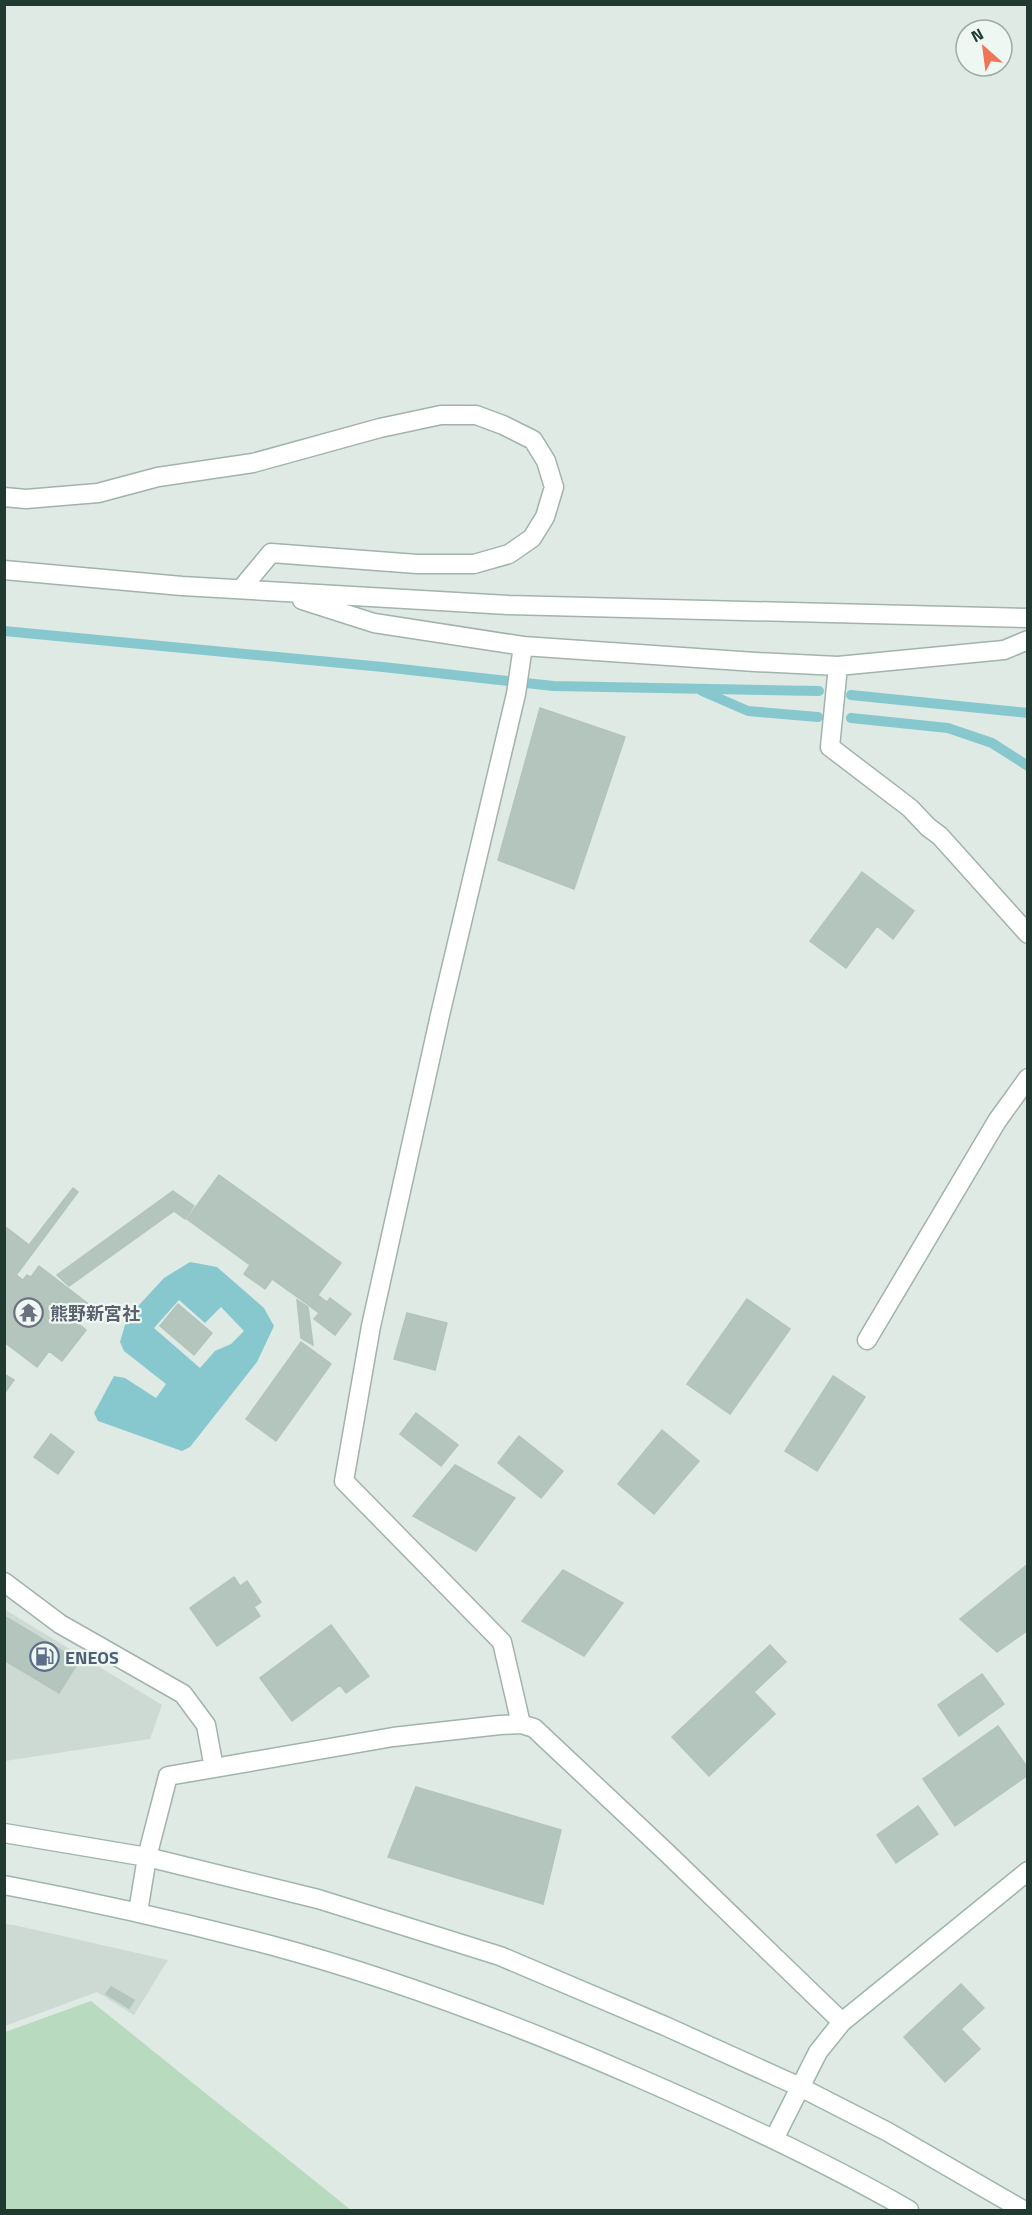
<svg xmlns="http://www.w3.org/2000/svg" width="1032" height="2215" font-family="'Titillium Web','Noto Sans JP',sans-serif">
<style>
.built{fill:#cddad3}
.green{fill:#b8dbbf}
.water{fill:#87c8cf;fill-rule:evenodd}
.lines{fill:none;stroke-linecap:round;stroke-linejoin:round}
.stream{stroke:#87c8cf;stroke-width:10}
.building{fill:#b4c5bd;stroke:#b2c4bb;stroke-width:1.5}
.street-casing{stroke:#a2b2ac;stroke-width:21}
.secondary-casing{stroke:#9eb6ac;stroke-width:21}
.street{stroke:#fff;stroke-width:18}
.secondary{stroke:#fff;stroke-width:18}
.labels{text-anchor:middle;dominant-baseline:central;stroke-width:4.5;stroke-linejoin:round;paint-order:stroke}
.worship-label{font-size:18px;font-weight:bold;fill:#5b616d;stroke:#eff7f3;text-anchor:start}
.service-label{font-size:18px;font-weight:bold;fill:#4e5e75;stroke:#eff7f3;text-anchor:start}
</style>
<rect width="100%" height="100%" fill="#dfeae5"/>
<!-- built -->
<path class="built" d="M 4,1609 L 162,1705 L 150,1739 L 5,1761 Z
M 4,1924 L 14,1925 L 168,1960 L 134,2015 L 97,1992 L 5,2026 Z"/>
<!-- green -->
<path class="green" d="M 91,2001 L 351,2210 L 5,2210 L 5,2032 Z"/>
<!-- water -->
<path class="water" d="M 190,1262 L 217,1267 L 264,1308 L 274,1326 L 257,1362 L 190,1447 L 182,1451 L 98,1421 L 94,1413 L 114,1376 L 125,1378 L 156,1398 L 166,1384 L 124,1351 L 120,1342 L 127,1318 L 164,1278 ZM 179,1300 L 205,1323 L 221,1307 L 244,1331 L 231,1344 L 215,1351 L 200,1368 L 154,1328 Z"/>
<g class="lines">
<!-- stream -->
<path class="stream" d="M 4,631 L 383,667 L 553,686 L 819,691
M 702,691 L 748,711 L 818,717
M 851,695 L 1028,713
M 851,718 L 948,728 L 992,743 L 1028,766"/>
</g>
<!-- building -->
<path class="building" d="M 540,708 L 625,737 L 574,889 L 498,860 Z
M 862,872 L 914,911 L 893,939 L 877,926 L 846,968 L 810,941 Z
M 219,1175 L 341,1263 L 310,1306 L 272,1279 L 265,1289 L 244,1274 L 250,1265 L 187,1219 Z
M 73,1188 L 78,1192 L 17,1274 L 4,1264 L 4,1231 L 7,1228 L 29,1245 Z
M 173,1191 L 194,1206 L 185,1219 L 174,1211 L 69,1286 L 57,1275 Z
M 4,1266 L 23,1280 L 27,1275 L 31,1277 L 39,1266 L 87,1303 L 74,1320 L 86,1330 L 62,1361 L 49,1351 L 37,1367 L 4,1342 Z
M 319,1296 L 327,1302 L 330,1298 L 351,1314 L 335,1335 L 314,1319 L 319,1313 L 311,1307 Z
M 747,1299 L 790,1329 L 730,1414 L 687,1384 Z
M 297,1300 L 308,1307 L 313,1345 L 301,1338 Z
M 178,1304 L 212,1333 L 194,1355 L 160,1326 Z
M 407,1313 L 447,1323 L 435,1370 L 394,1359 Z
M 301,1342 L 331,1364 L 276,1441 L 246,1419 Z
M 4,1374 L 14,1380 L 4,1394 Z
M 833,1376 L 865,1397 L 817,1471 L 785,1451 Z
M 416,1413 L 458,1445 L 441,1466 L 400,1434 Z
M 662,1430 L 699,1461 L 654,1514 L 618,1484 Z
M 51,1434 L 74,1452 L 58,1474 L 34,1457 Z
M 519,1436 L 563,1471 L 541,1498 L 498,1463 Z
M 455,1465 L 515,1498 L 476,1551 L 413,1516 Z
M 1028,1564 L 1028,1630 L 997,1652 L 960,1619 Z
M 563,1570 L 623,1603 L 584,1656 L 522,1621 Z
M 234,1577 L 240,1586 L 247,1581 L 261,1602 L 254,1607 L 260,1616 L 217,1646 L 190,1608 Z
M 4,1616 L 79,1661 L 59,1693 L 4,1660 Z
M 331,1625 L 369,1676 L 346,1693 L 340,1685 L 292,1721 L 260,1678 Z
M 770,1645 L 786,1662 L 754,1692 L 775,1714 L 709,1776 L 672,1737 Z
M 982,1674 L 1004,1704 L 959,1736 L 938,1705 Z
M 998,1726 L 1028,1768 L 1028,1775 L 955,1826 L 923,1779 Z
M 416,1787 L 561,1830 L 543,1904 L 388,1857 Z
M 918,1806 L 938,1834 L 896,1863 L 877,1835 Z
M 961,1984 L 984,2008 L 961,2029 L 980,2049 L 945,2082 L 904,2037 Z
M 111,1987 L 134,2000 L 129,2008 L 106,1994 Z"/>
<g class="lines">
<defs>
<path id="street" d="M 4,497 L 26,499 L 98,493 L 158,477 L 253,463 L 380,428 L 441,415 L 476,415 L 503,425 L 533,440 L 546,461 L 554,487 L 545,517 L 532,538 L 509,554 L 474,564 L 417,564 L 271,553 L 241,589
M 4,570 L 182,586 L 508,605 L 1028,618
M 302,600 L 374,623 L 523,646
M 1028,640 L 1004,650 L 838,666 L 830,747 L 910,808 L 928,827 L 940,836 L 1028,934
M 867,1340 L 997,1121 L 1028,1078
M 4,1582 L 60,1624 L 183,1694 L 206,1725 L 214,1768
M 521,1724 L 502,1642 L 344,1481 L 371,1326 L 440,1015 L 516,694 L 523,646 L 755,662 L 838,666
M 138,1912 L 147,1857 L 168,1776 L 393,1737 L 500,1725 L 521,1724 L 534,1728 L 666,1852 L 842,2022"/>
<path id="secondary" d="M 4,1833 L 147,1857 L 318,1899 L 500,1956 L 665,2026 L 800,2087 L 888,2132 L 1023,2210
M 4,1885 C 94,1902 182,1922 270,1945 C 396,1979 520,2026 639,2078 C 731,2118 822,2160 909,2210
M 774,2139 L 818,2052 L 842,2022 L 1028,1871"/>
</defs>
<!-- street casing -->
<use href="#street" class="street-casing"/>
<!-- secondary casing -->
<use href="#secondary" class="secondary-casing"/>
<!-- street -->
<use href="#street" class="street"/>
<!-- secondary -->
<use href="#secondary" class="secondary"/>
</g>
<!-- icons -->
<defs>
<symbol id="temple-ring" viewBox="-11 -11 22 22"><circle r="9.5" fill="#eff7f3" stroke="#6b7280" stroke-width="1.5"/><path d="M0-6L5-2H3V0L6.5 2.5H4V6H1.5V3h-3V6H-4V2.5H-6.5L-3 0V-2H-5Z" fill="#6b7280"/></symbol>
<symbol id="fuel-ring" viewBox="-11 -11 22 22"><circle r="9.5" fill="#eff7f3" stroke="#5c6f8a" stroke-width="1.5"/><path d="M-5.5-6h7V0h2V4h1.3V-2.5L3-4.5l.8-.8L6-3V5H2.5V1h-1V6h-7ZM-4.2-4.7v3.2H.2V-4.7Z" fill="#5c6f8a"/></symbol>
</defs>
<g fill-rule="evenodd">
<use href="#temple-ring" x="12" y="1296" width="33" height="33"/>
<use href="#fuel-ring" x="28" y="1640" width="33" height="33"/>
</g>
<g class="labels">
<!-- worship labels -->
<g class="worship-label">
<text x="50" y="1313">熊野新宮社</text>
</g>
<!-- service labels -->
<g class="service-label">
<text x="65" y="1657">ENEOS</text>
</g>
</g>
<!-- border -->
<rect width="1032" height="2215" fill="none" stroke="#203a32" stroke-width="12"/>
<!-- north arrow -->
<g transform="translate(984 48) rotate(332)"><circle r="28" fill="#eff7f3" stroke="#9caba6" stroke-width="1.5"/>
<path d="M0-4.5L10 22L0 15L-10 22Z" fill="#f07457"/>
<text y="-9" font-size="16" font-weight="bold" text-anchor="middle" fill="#203a32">N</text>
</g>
</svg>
